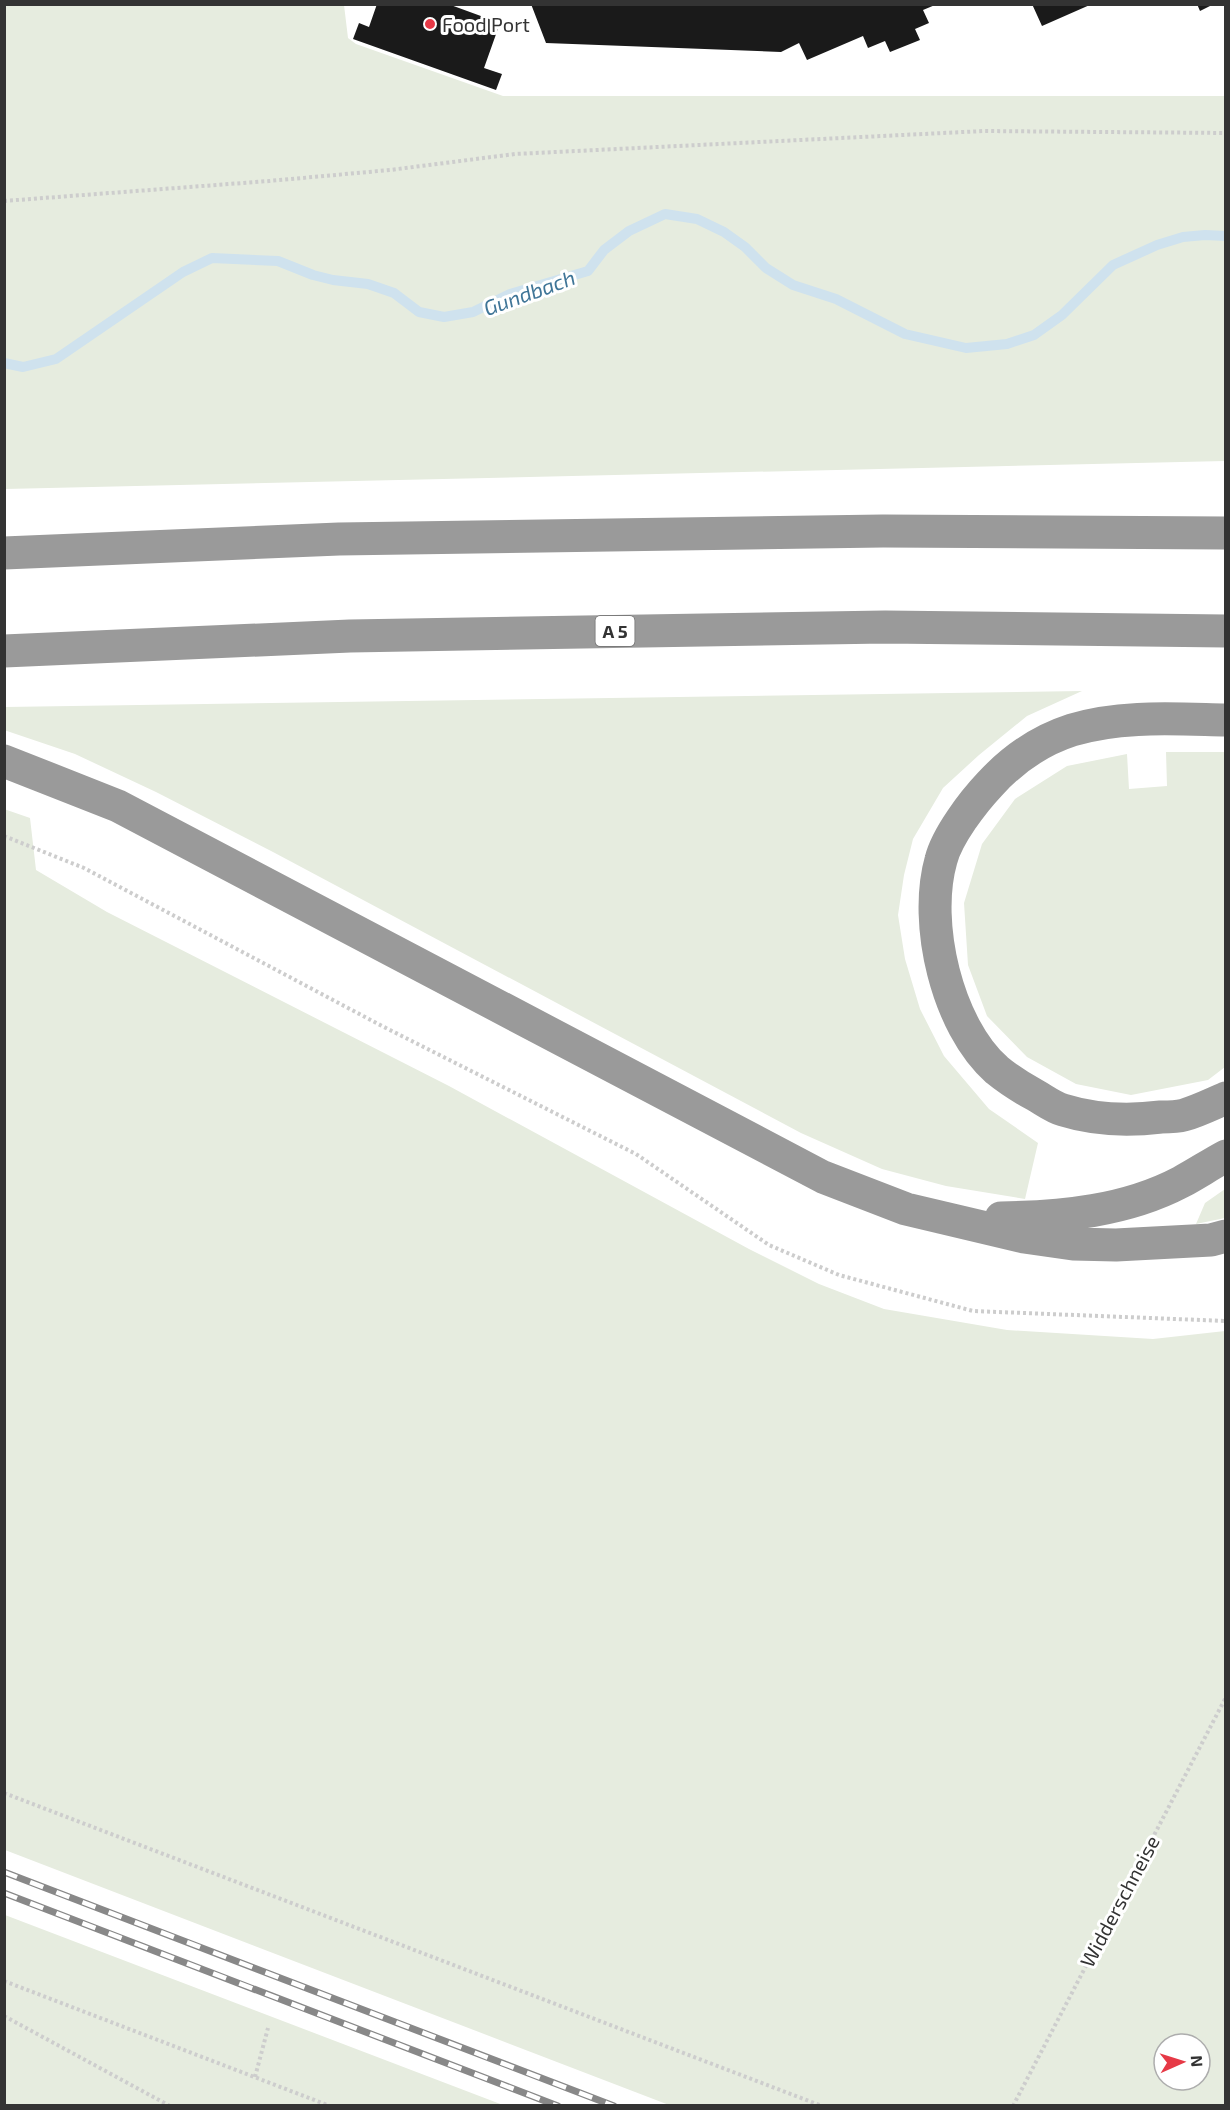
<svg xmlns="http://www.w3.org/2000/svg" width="1230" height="2110" font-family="'Exo 2',sans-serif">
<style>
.green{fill:#e6ecdf;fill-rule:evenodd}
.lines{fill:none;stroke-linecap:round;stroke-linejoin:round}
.stream{stroke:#cfe2ee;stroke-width:10}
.building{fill:#1a1a1a}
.path{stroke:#cdcdcd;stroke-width:4;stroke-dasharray:3 3;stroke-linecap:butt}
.highway{stroke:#9a9a9a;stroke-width:33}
.rail-casing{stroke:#888;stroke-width:7}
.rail{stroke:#fff;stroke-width:4.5;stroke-dasharray:14;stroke-linecap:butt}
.poi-dot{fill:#e63946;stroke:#fff;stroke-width:2}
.labels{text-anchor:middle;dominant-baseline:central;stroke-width:6;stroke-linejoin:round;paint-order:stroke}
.shield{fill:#fff;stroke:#707070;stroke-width:1.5}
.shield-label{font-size:18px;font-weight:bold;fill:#333}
.poi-label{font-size:20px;fill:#333;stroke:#fff;text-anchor:start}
.street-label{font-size:20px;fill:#333;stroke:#fff}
.water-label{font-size:21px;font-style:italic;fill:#3f7597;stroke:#fff}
</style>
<rect width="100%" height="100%" fill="#fff"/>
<!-- green -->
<path class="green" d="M 4,5 L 344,5 L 348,38 L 356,44 L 503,96 L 1225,96 L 1225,461 L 5,489 Z
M 1082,691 L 1027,716 L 979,755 L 943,788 L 913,839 L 904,875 L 898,915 L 905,959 L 920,1009 L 944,1056 L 989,1109 L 1038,1143 L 1025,1199 L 946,1186 L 882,1169 L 801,1133 L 273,852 L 156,792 L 75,754 L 4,730 L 5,707 Z
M 1166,752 L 1225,752 L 1225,1067 L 1208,1080 L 1131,1095 L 1076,1084 L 1027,1057 L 987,1016 L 968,965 L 964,903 L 982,844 L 1015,799 L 1067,766 L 1127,754 L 1129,789 L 1167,786 Z
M 4,809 L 30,818 L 36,870 L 107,912 L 449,1086 L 749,1249 L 819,1284 L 884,1309 L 1007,1330 L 1153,1339 L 1225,1331 L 1225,2105 L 669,2105 L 5,1850 ZM 1164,2044 L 1200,2044 L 1200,2080 L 1164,2080 Z
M 1225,1189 L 1225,1218 L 1196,1224 L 1205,1203 Z
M 4,1915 L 5,1915 L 503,2105 L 5,2105 Z"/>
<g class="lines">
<!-- stream -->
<path class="stream" d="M 4,363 L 23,367 L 56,359 L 183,272 L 212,258 L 278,261 L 313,275 L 333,280 L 368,284 L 394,293 L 419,312 L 444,317 L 473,312 L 510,294 L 588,271 L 604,250 L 629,231 L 665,214 L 697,219 L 724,232 L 745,247 L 766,268 L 793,285 L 836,299 L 905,334 L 966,348 L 1007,344 L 1034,335 L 1062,315 L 1113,265 L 1157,245 L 1183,237 L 1205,235 L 1226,236"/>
</g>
<!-- building -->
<path class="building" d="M 377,4 L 448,4 L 500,23 L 484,68 L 502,74 L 496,90 L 353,39 L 359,23 L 369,27 Z
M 531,4 L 935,5 L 923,10 L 929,23 L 915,29 L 920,40 L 890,52 L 885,41 L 868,48 L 863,36 L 807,60 L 799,43 L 781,52 L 546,43 Z
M 1032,4 L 1092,4 L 1042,26 Z
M 1197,4 L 1214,4 L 1200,11 Z"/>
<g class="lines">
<!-- path -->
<path class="path" d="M 4,201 L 269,181 L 390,170 L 515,154 L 984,131 L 1226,133
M 4,836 L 84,868 L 382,1026 L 636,1154 L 769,1245 L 839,1275 L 973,1311 L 1226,1321
M 4,1793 L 822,2106
M 4,1981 L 330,2106
M 4,2016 L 170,2106
M 255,2077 L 268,2028
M 1013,2106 L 1226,1697"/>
<!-- highway -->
<path class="highway" d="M 4,553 L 339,539 L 883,531 L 1226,533
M 4,651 L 350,636 L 885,627 L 1226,631
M 1226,720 C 1175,719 1121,715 1072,730 C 1041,740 1012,760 990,784 C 973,802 947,836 941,860 C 923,923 947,1026 997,1070 C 1008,1079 1022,1088 1035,1095 C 1044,1100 1053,1107 1063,1110 C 1095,1120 1128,1121 1161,1117 C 1168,1117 1177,1117 1184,1115 C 1198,1111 1212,1104 1226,1098
M 4,761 L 118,806 L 823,1177 L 906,1209 L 1024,1237 L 1073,1244 L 1116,1245 L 1211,1240 L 1226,1236
M 1001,1218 C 1062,1217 1126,1211 1181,1182 C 1196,1174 1211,1164 1226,1156"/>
<defs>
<path id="rail" d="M 4,1872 L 614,2106
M 4,1893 L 558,2106"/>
</defs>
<!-- rail casing -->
<use href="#rail" class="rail-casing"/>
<!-- rail -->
<use href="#rail" class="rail"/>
</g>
<!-- markers -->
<circle class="poi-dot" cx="430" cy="24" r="6"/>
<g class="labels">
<!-- shield labels -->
<rect class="shield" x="595.5" y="616" width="39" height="30" rx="4.5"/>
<g class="shield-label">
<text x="615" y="631">A 5</text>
</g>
<!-- poi labels -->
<g class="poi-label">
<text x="442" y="24">Food Port</text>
</g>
<!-- street labels -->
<g class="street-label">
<text transform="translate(1119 1901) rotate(-62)">Widderschneise</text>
</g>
<!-- water labels -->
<g class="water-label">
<text transform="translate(529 292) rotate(-20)">Gundbach</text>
</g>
</g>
<!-- border -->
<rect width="1230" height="2110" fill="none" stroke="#333333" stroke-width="12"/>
<!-- north arrow -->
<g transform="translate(1182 2062) rotate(87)"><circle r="28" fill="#ffffff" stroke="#adadad" stroke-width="1.5"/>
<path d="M0-4.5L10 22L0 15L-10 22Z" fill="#e63946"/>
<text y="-9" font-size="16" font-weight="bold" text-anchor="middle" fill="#333333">N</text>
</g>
</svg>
